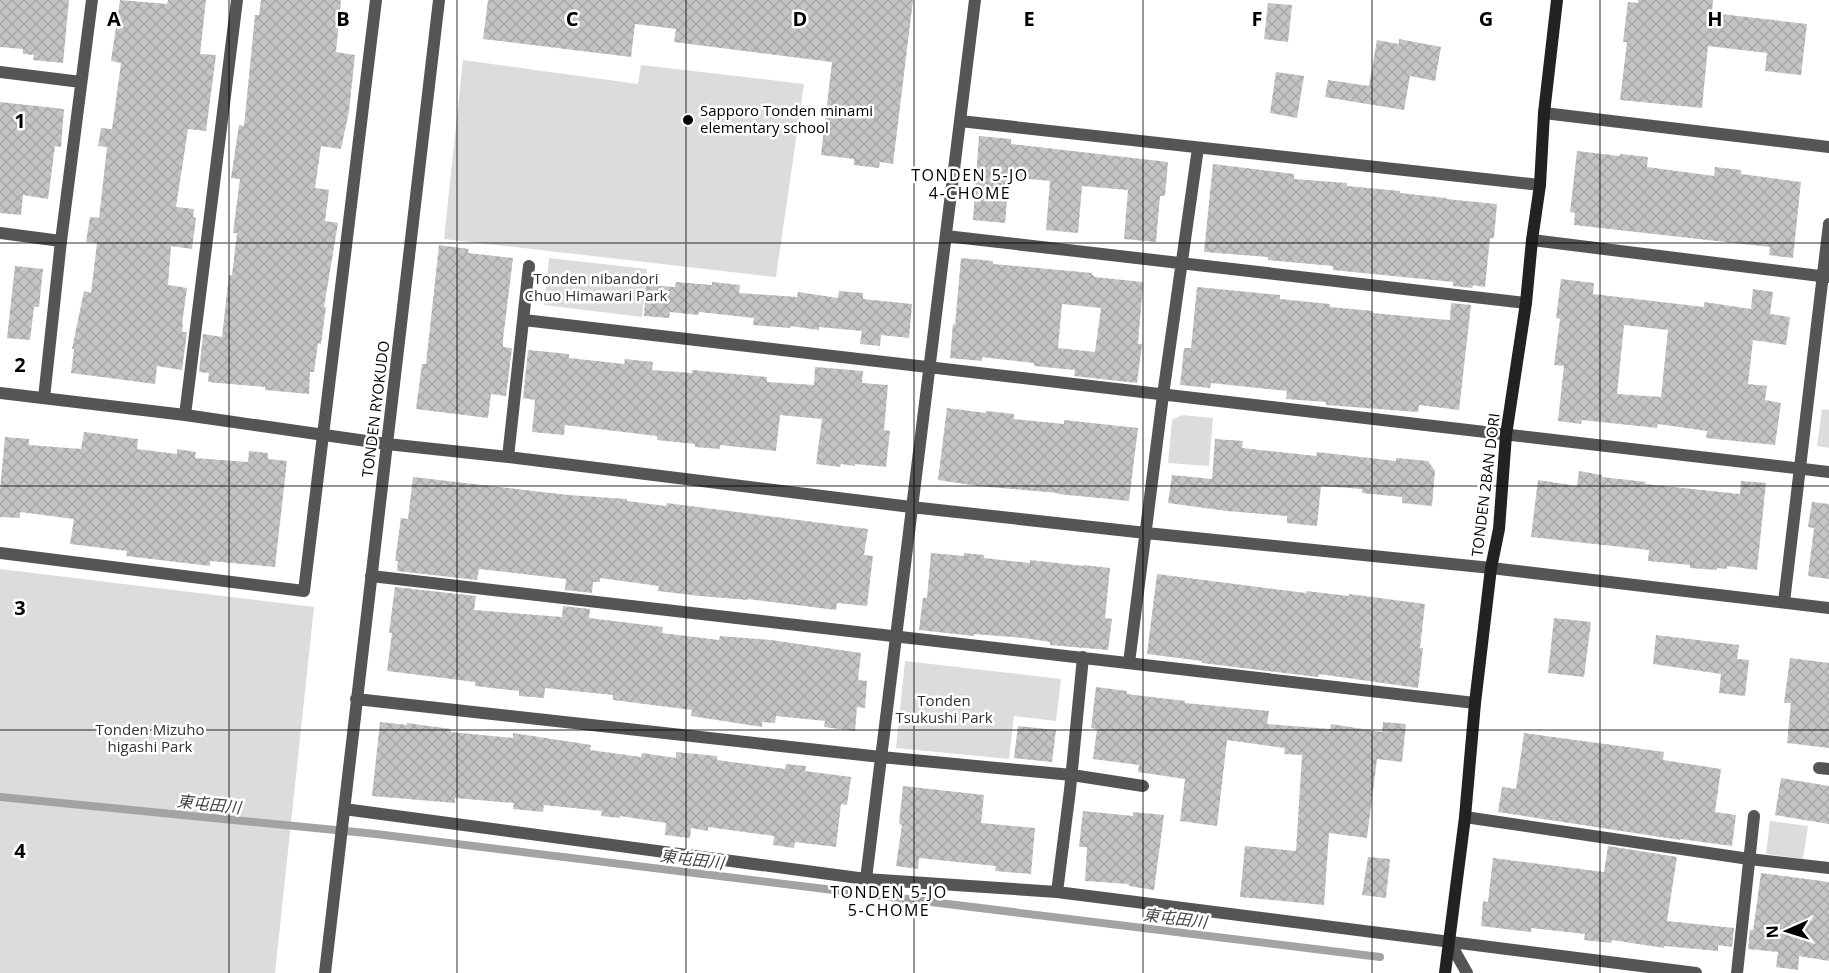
<svg xmlns="http://www.w3.org/2000/svg" width="1829" height="973" viewBox="0 0 1829 973" font-family="'Open Sans','Noto Sans JP',sans-serif">
<style>
.green{fill:#dcdcdc}
.lines{fill:none;stroke-linecap:round;stroke-linejoin:round}
.stream{stroke:#a3a3a3;stroke-width:8}
.building{fill:url(#building-cross-hatch);fill-rule:evenodd}
.street{stroke:#555;stroke-width:12}
.secondary{stroke:#222;stroke-width:12}
.grid{fill:none;stroke:#000;stroke-width:1.5;stroke-opacity:0.55}
.poi-dot{fill:#000;stroke:#fff;stroke-width:2}
.labels{text-anchor:middle;stroke-width:5;stroke-linejoin:round;paint-order:stroke}
.poi-label{font-size:15px;fill:#000;stroke:#fff;text-anchor:start}
.park-label{font-size:15px;fill:#333;stroke:#fff}
.street-label{font-size:15px;fill:#000;stroke:#fff}
.neighbourhood-label{font-size:16px;letter-spacing:1.5px;fill:#000;stroke:#fff}
.water-label{font-size:16px;font-style:italic;fill:#444;stroke:#fff}
.grid-label{font-size:20px;text-anchor:middle;font-weight:bold;fill:#000;stroke:#fff;stroke-width:5;stroke-linejoin:round;paint-order:stroke}
</style>
<defs>
<pattern id="building-cross-hatch" width="8" height="8" patternUnits="userSpaceOnUse" patternTransform="scale(1.5)"><rect width="8" height="8" fill="#c4c4c4"/><path d="M0 0l8 8M0 8l8-8" fill="none" stroke="#a7a7a7"/></pattern>
</defs>
<rect width="100%" height="100%" fill="#fff"/>
<!-- green -->
<path class="green" d="M 463,60 L 638,84 L 641,65 L 804,84 L 776,277 L 444,239 Z
M 549,258 L 647,269 L 642,317 L 544,305 Z
M 1822,409 L 1829,410 L 1829,448 L 1817,446 Z
M 1182,415 L 1213,418 L 1209,466 L 1168,463 L 1172,420 Z
M 0,569 L 314,607 L 275,973 L 0,973 Z
M 905,661 L 1061,679 L 1056,721 L 1014,716 L 1009,759 L 896,748 Z
M 1770,821 L 1808,826 L 1803,859 L 1766,854 Z"/>
<g class="lines">
<!-- stream -->
<path class="stream" d="M 0,797 L 376,834 L 1380,957"/>
</g>
<!-- building -->
<path class="building" d="M 0,0 L 69,0 L 63,63 L 33,60 L 34,55 L 23,54 L 23,49 L 0,47 Z
M 120,0 L 167,4 L 168,0 L 206,0 L 200,54 L 216,55 L 206,131 L 188,129 L 176,207 L 194,209 L 193,217 L 196,218 L 192,249 L 171,246 L 168,285 L 187,288 L 182,324 L 183,324 L 182,332 L 187,332 L 182,370 L 157,366 L 155,384 L 71,373 L 74,349 L 72,349 L 84,291 L 91,293 L 97,243 L 86,242 L 90,217 L 99,218 L 107,147 L 98,146 L 101,128 L 112,129 L 121,63 L 111,61 Z
M 261,0 L 341,0 L 336,52 L 355,55 L 349,111 L 341,149 L 321,146 L 315,188 L 329,190 L 325,221 L 338,223 L 324,307 L 326,307 L 321,344 L 318,343 L 314,372 L 310,372 L 309,394 L 265,390 L 265,387 L 208,382 L 209,373 L 199,372 L 203,334 L 222,337 L 229,275 L 232,275 L 237,233 L 233,233 L 240,179 L 231,178 L 239,125 L 244,126 L 255,15 L 259,15 Z
M 488,0 L 913,0 L 893,164 L 880,162 L 879,168 L 854,165 L 854,159 L 821,155 L 832,62 L 674,42 L 676,29 L 635,24 L 631,57 L 483,39 Z
M 1638,0 L 1713,0 L 1712,13 L 1807,24 L 1801,75 L 1765,71 L 1767,53 L 1708,46 L 1702,108 L 1620,100 L 1627,42 L 1623,42 L 1628,2 L 1638,3 Z
M 1268,3 L 1292,5 L 1288,42 L 1264,39 Z
M 1399,39 L 1441,47 L 1435,81 L 1410,76 L 1404,110 L 1325,97 L 1328,80 L 1369,86 L 1377,40 L 1399,44 Z
M 1276,72 L 1304,76 L 1297,118 L 1270,113 Z
M 0,102 L 64,109 L 61,147 L 55,146 L 48,199 L 23,195 L 21,215 L 0,213 Z
M 979,136 L 1011,139 L 1011,144 L 1168,162 L 1165,196 L 1160,196 L 1156,242 L 1124,239 L 1128,190 L 1082,186 L 1078,233 L 1046,230 L 1050,181 L 1009,177 L 1005,223 L 973,220 Z
M 1577,151 L 1620,156 L 1620,154 L 1648,157 L 1647,167 L 1714,176 L 1715,167 L 1741,170 L 1741,174 L 1801,182 L 1793,258 L 1769,255 L 1770,247 L 1574,225 L 1575,213 L 1570,212 Z
M 1213,164 L 1294,174 L 1294,179 L 1347,183 L 1347,186 L 1400,191 L 1400,193 L 1446,198 L 1446,199 L 1497,204 L 1494,238 L 1490,238 L 1485,287 L 1473,285 L 1472,288 L 1453,286 L 1453,282 L 1333,270 L 1333,266 L 1268,260 L 1268,257 L 1204,252 Z
M 439,245 L 469,249 L 468,253 L 513,258 L 503,339 L 503,347 L 512,348 L 506,396 L 491,394 L 488,418 L 416,409 L 422,364 L 426,364 Z
M 961,258 L 993,261 L 993,264 L 1092,273 L 1092,275 L 1095,276 L 1094,277 L 1143,282 L 1138,344 L 1142,344 L 1137,383 L 1074,376 L 1075,370 L 1034,366 L 1034,363 L 982,357 L 982,361 L 950,358 L 953,324 L 955,325 ZM 1062,304 L 1101,308 L 1095,352 L 1058,348 Z
M 15,266 L 43,269 L 39,307 L 34,307 L 30,340 L 7,338 Z
M 1561,279 L 1594,283 L 1593,294 L 1704,307 L 1704,302 L 1751,309 L 1753,289 L 1773,292 L 1770,314 L 1790,317 L 1786,345 L 1753,340 L 1748,384 L 1767,386 L 1765,400 L 1781,403 L 1775,445 L 1706,438 L 1707,431 L 1658,424 L 1657,428 L 1582,420 L 1581,424 L 1558,421 L 1564,366 L 1554,365 L 1560,319 L 1556,318 ZM 1624,325 L 1668,330 L 1661,397 L 1617,394 Z
M 676,282 L 712,285 L 712,282 L 740,285 L 739,293 L 797,297 L 798,292 L 838,298 L 839,291 L 863,293 L 863,299 L 912,304 L 909,338 L 881,335 L 880,346 L 860,344 L 862,331 L 819,327 L 819,330 L 791,326 L 790,328 L 753,325 L 754,318 L 699,312 L 698,315 L 670,312 L 669,318 L 644,316 L 646,285 L 675,287 Z
M 1197,287 L 1280,295 L 1280,299 L 1330,304 L 1330,307 L 1373,311 L 1373,313 L 1437,319 L 1450,320 L 1451,303 L 1471,305 L 1459,410 L 1419,405 L 1418,412 L 1326,405 L 1326,402 L 1286,399 L 1287,391 L 1211,383 L 1210,388 L 1180,385 L 1184,348 L 1191,348 Z
M 528,350 L 569,354 L 569,358 L 624,364 L 625,359 L 653,362 L 652,370 L 692,373 L 692,370 L 767,377 L 767,382 L 814,385 L 815,367 L 863,371 L 862,383 L 888,385 L 884,430 L 890,431 L 886,467 L 855,464 L 855,466 L 841,464 L 840,467 L 816,464 L 822,419 L 780,415 L 776,451 L 720,445 L 720,449 L 695,447 L 695,444 L 657,440 L 657,436 L 565,425 L 564,435 L 532,432 L 535,400 L 523,398 Z
M 947,408 L 986,413 L 986,411 L 1014,414 L 1014,419 L 1064,424 L 1064,420 L 1138,428 L 1129,501 L 1058,494 L 1058,493 L 978,486 L 938,480 Z
M 84,432 L 138,439 L 137,449 L 177,454 L 177,449 L 196,452 L 195,458 L 248,462 L 249,451 L 268,453 L 268,459 L 287,461 L 275,567 L 210,561 L 210,566 L 126,556 L 127,551 L 70,544 L 74,519 L 20,512 L 20,518 L 0,517 L 0,490 L 5,437 L 29,439 L 29,445 L 81,449 Z
M 1215,439 L 1243,441 L 1242,448 L 1316,456 L 1317,452 L 1396,461 L 1396,458 L 1428,461 L 1435,471 L 1432,506 L 1402,503 L 1402,497 L 1362,493 L 1362,489 L 1321,486 L 1317,526 L 1287,523 L 1287,516 L 1227,511 L 1168,503 L 1172,475 L 1212,479 Z
M 1579,471 L 1602,475 L 1602,477 L 1646,482 L 1645,484 L 1740,494 L 1741,481 L 1766,483 L 1757,570 L 1727,566 L 1727,569 L 1717,568 L 1717,570 L 1690,568 L 1690,565 L 1648,561 L 1649,550 L 1531,537 L 1538,480 L 1577,486 Z
M 413,477 L 568,495 L 627,499 L 627,501 L 666,506 L 667,503 L 868,529 L 864,555 L 873,556 L 867,606 L 837,603 L 836,610 L 748,599 L 748,600 L 700,596 L 658,591 L 659,586 L 600,578 L 600,582 L 593,582 L 592,593 L 565,590 L 566,579 L 479,569 L 477,580 L 397,571 L 398,561 L 395,561 L 401,518 L 408,519 Z
M 1812,502 L 1829,504 L 1829,579 L 1808,576 L 1814,528 L 1808,527 Z
M 931,553 L 964,556 L 964,553 L 984,555 L 984,558 L 1030,563 L 1030,560 L 1084,566 L 1084,565 L 1110,568 L 1105,618 L 1112,619 L 1108,650 L 1050,645 L 1050,642 L 1024,638 L 974,634 L 974,636 L 919,630 L 923,598 L 927,598 Z
M 1157,574 L 1306,593 L 1306,591 L 1349,596 L 1349,594 L 1425,604 L 1420,648 L 1423,648 L 1418,688 L 1319,674 L 1318,677 L 1202,663 L 1202,661 L 1147,654 Z
M 395,587 L 476,596 L 474,610 L 562,617 L 563,606 L 590,609 L 589,618 L 663,627 L 662,633 L 719,640 L 720,636 L 771,640 L 861,653 L 858,680 L 867,681 L 865,708 L 857,707 L 855,731 L 824,727 L 825,721 L 776,716 L 775,723 L 762,722 L 762,727 L 691,716 L 692,710 L 613,700 L 613,695 L 545,688 L 544,698 L 519,696 L 519,691 L 475,686 L 475,682 L 387,671 L 392,633 L 389,633 Z
M 1554,618 L 1591,622 L 1584,677 L 1548,673 Z
M 1656,635 L 1739,645 L 1737,659 L 1749,660 L 1745,696 L 1719,693 L 1721,674 L 1653,664 Z
M 1790,658 L 1829,663 L 1829,748 L 1787,743 L 1791,703 L 1784,703 Z
M 1096,687 L 1127,691 L 1127,694 L 1185,701 L 1185,703 L 1269,711 L 1267,724 L 1330,729 L 1331,724 L 1382,732 L 1383,722 L 1406,724 L 1402,762 L 1377,759 L 1367,838 L 1329,833 L 1324,905 L 1240,897 L 1245,846 L 1296,851 L 1302,755 L 1284,754 L 1285,748 L 1227,740 L 1217,826 L 1180,821 L 1185,779 L 1138,772 L 1139,765 L 1093,759 L 1097,729 L 1091,728 Z
M 380,722 L 407,725 L 407,723 L 451,729 L 451,732 L 513,738 L 513,733 L 591,745 L 590,750 L 641,757 L 642,753 L 676,758 L 676,752 L 717,756 L 717,760 L 785,769 L 786,764 L 806,766 L 805,771 L 851,777 L 847,805 L 841,804 L 836,847 L 795,842 L 794,848 L 773,845 L 774,836 L 708,827 L 708,831 L 691,828 L 690,838 L 665,835 L 666,823 L 620,816 L 620,818 L 601,816 L 602,811 L 544,805 L 543,812 L 513,809 L 514,803 L 455,798 L 455,803 L 372,796 Z
M 1018,726 L 1056,730 L 1052,762 L 1014,758 Z
M 1524,733 L 1664,752 L 1663,760 L 1721,769 L 1715,812 L 1736,815 L 1732,846 L 1680,839 L 1680,840 L 1498,812 L 1502,787 L 1516,789 Z
M 1781,778 L 1829,786 L 1829,824 L 1775,815 Z
M 903,786 L 984,795 L 981,823 L 1035,828 L 1031,874 L 995,871 L 996,866 L 919,858 L 918,869 L 896,866 L 902,825 L 899,824 Z
M 1083,811 L 1133,816 L 1133,812 L 1164,815 L 1154,890 L 1129,886 L 1129,884 L 1085,881 L 1087,847 L 1079,847 Z
M 1608,846 L 1677,857 L 1667,921 L 1734,928 L 1732,947 L 1718,945 L 1718,951 L 1664,946 L 1664,948 L 1612,940 L 1611,943 L 1584,940 L 1585,934 L 1531,928 L 1531,932 L 1481,926 L 1483,901 L 1488,902 L 1493,858 L 1604,872 Z
M 1368,857 L 1390,859 L 1386,898 L 1362,895 Z
M 1761,873 L 1829,882 L 1829,961 L 1799,956 L 1798,970 L 1776,967 L 1778,952 L 1748,949 L 1750,930 L 1753,930 L 1755,917 Z"/>
<g class="lines">
<!-- street -->
<path class="street" d="M 0,72 L 81,82
M 1544,113 L 1829,147
M 960,121 L 1540,185
M 0,233 L 61,241
M 946,236 L 1526,303
M 1532,240 L 1828,277
M 524,320 L 1829,472
M 0,393 L 185,415 L 387,444 L 508,457 L 911,507 L 1146,533 L 1491,568 L 1829,608
M 44,398 L 61,241 L 92,0
M 185,415 L 237,0
M 508,457 L 529,266
M 0,553 L 304,591 L 376,0
M 371,576 L 1475,703
M 1784,602 L 1829,224
M 1129,663 L 1163,395 L 1198,148
M 356,699 L 881,757 L 1072,775 L 1143,786
M 1819,768 L 1829,769
M 344,809 L 866,879 L 1057,892 L 1696,973
M 1465,817 L 1749,859 L 1829,868
M 866,879 L 975,0
M 1057,892 L 1070,790 L 1083,657
M 1449,941 L 1467,973
M 325,973 L 439,0
M 1737,973 L 1754,816"/>
<!-- secondary -->
<path class="secondary" d="M 1445,973 L 1465,817 L 1475,703 L 1491,568 L 1499,529 L 1506,435 L 1526,303 L 1532,240 L 1540,185 L 1544,113 L 1557,0"/>
</g>
<!-- grid -->
<path class="grid" d="M 229,0 L 229,973M 457,0 L 457,973M 686,0 L 686,973M 914,0 L 914,973M 1143,0 L 1143,973M 1372,0 L 1372,973M 1600,0 L 1600,973M 0,243 L 1829,243M 0,486 L 1829,486M 0,730 L 1829,730"/>
<!-- markers -->
<circle class="poi-dot" cx="688" cy="120" r="6"/>
<g class="labels">
<!-- poi labels -->
<g class="poi-label">
<text x="700" y="116">Sapporo Tonden minami<tspan x="700" dy="17">elementary school</tspan></text>
</g>
<!-- park labels -->
<g class="park-label">
<text x="596" y="284">Tonden nibandori<tspan x="596" dy="17">Chuo Himawari Park</tspan></text>
<text x="944" y="706">Tonden<tspan x="944" dy="17">Tsukushi Park</tspan></text>
<text x="150" y="735">Tonden Mizuho<tspan x="150" dy="17">higashi Park</tspan></text>
</g>
<!-- street labels -->
<g class="street-label">
<text transform="translate(376 409) rotate(-83)" y="5">TONDEN RYOKUDO</text>
<text transform="translate(1486 485) rotate(-83)" y="5">TONDEN 2BAN DORI</text>
</g>
<!-- neighbourhood labels -->
<g class="neighbourhood-label">
<text x="970" y="181">TONDEN 5-JO<tspan x="970" dy="18">4-CHOME</tspan></text>
<text x="889" y="898">TONDEN 5-JO<tspan x="889" dy="18">5-CHOME</tspan></text>
</g>
<!-- water labels -->
<g class="water-label">
<text transform="translate(209 804) rotate(6)" y="6">東屯田川</text>
<text transform="translate(692 859) rotate(7)" y="6">東屯田川</text>
<text transform="translate(1175 918) rotate(7)" y="6">東屯田川</text>
</g>
</g>
<g class="grid-label">
<text x="114" y="26">A</text>
<text x="343" y="26">B</text>
<text x="572" y="26">C</text>
<text x="800" y="26">D</text>
<text x="1029" y="26">E</text>
<text x="1257" y="26">F</text>
<text x="1486" y="26">G</text>
<text x="1715" y="26">H</text>
<text x="20" y="128">1</text>
<text x="20" y="372">2</text>
<text x="20" y="615">3</text>
<text x="20" y="858">4</text>
</g>
<!-- north arrow -->
<g transform="translate(1787 931) rotate(267)" stroke="#ffffff" stroke-width="4.5" paint-order="stroke">
<path d="M0-4.5L10 22L0 15L-10 22Z" fill="#000000"/>
<text y="-9" font-size="16" font-weight="bold" text-anchor="middle" fill="#000000">N</text>
</g>
</svg>
